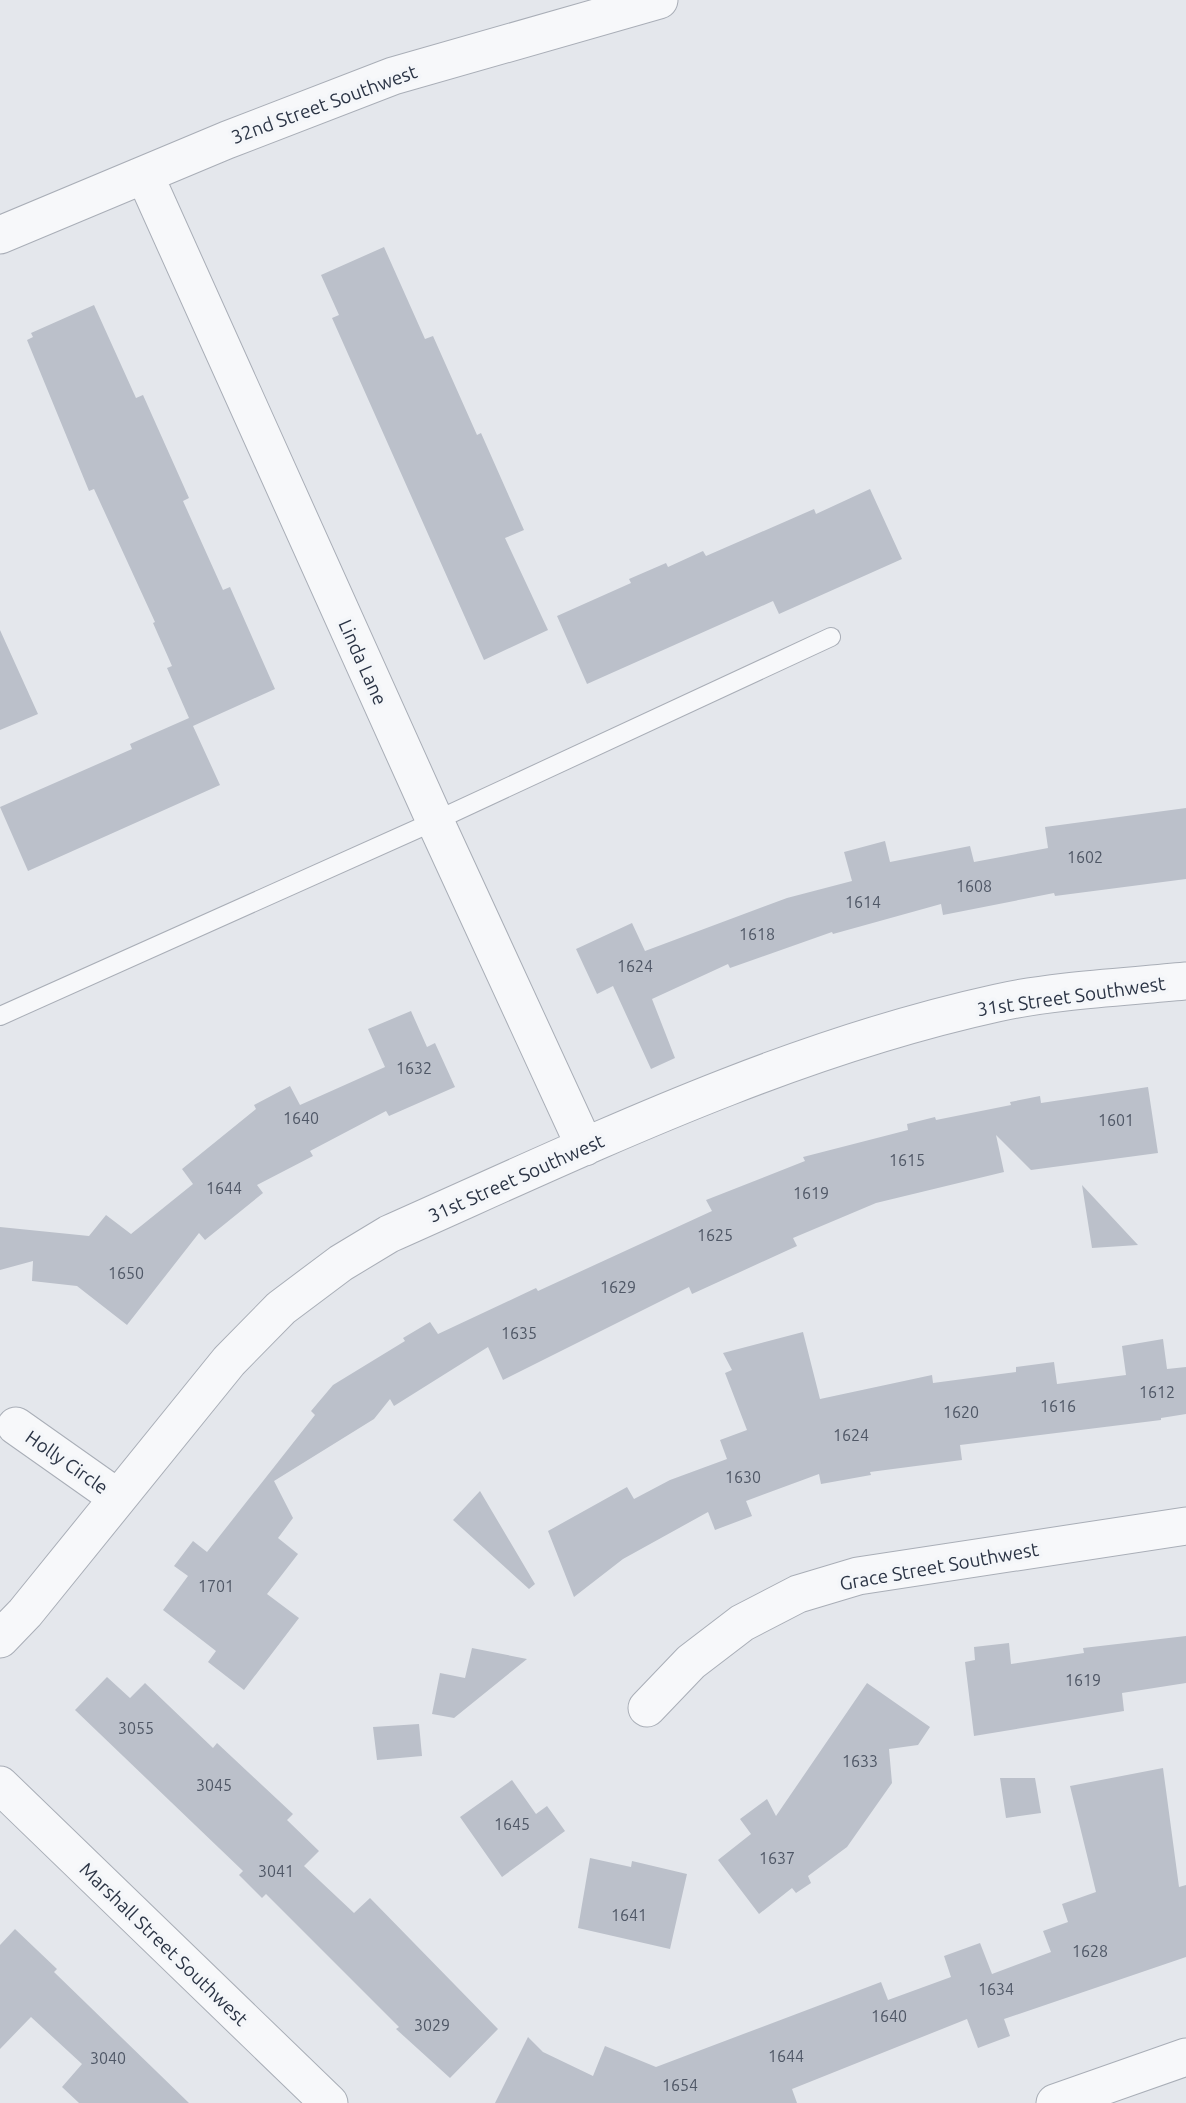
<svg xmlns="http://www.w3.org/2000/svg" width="1186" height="2103" viewBox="0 0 1186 2103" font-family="Ubuntu,sans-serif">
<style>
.building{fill:#bbc0ca}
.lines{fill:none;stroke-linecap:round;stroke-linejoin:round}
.service-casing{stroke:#a9aeb7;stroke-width:20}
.minor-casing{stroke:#a9aeb7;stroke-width:39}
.service{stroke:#f7f8fa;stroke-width:18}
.minor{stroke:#f7f8fa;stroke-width:37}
.labels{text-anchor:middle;stroke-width:7;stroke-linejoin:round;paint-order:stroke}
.number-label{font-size:16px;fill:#4f5766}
.street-label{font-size:19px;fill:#2b3445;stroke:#f4f6f9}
</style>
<rect width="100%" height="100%" fill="#e4e7ec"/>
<!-- building -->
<path class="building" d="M 384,247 L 425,339 L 433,336 L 477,435 L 481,433 L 524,530 L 505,538 L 548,630 L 484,660 L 332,318 L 339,315 L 321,275 Z
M 94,305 L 136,398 L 143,395 L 189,498 L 183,501 L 223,590 L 230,587 L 275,689 L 193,726 L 220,785 L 28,871 L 0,807 L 132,749 L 130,744 L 189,718 L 167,668 L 172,666 L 153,623 L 155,622 L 94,489 L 89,491 L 27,340 L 33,337 L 31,333 Z
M 870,489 L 902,559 L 779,614 L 773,601 L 587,684 L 557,616 L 631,583 L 629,579 L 666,563 L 668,567 L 703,551 L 706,556 L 814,509 L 816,514 Z
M 0,630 L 38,714 L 0,730 Z
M 1186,808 L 1186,879 L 1055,896 L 1054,893 L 943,915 L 941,904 L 833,934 L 832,932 L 730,968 L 728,964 L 652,999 L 675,1058 L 651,1069 L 613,986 L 597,994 L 576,949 L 632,923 L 645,951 L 787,898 L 852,881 L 844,852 L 885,841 L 890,862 L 970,846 L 974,862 L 1048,848 L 1045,827 Z
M 411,1011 L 427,1047 L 435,1043 L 455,1087 L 389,1116 L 386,1111 L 310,1151 L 313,1156 L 257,1185 L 263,1193 L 205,1240 L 199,1233 L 127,1325 L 77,1286 L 32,1281 L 33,1261 L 0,1270 L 0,1227 L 89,1236 L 106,1215 L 131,1234 L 193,1184 L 182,1169 L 256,1109 L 254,1105 L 290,1086 L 300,1105 L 385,1067 L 368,1029 Z
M 1148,1087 L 1158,1153 L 1031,1170 L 996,1135 L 1004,1172 L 876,1203 L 793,1238 L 797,1246 L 692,1294 L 689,1287 L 503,1380 L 488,1347 L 394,1406 L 390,1399 L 374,1419 L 274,1481 L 293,1518 L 278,1538 L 298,1554 L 267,1594 L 299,1618 L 244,1690 L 208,1662 L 216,1651 L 163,1610 L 188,1576 L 174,1566 L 193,1541 L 207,1552 L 315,1415 L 311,1411 L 333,1385 L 405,1341 L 403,1338 L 430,1322 L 438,1334 L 536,1288 L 538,1291 L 712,1211 L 706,1200 L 805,1161 L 803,1157 L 908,1130 L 907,1124 L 935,1117 L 936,1120 L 1011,1105 L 1010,1102 L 1040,1096 L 1041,1103 Z
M 1082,1185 L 1138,1245 L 1092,1248 Z
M 803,1332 L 820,1399 L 932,1375 L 933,1383 L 1016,1372 L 1016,1367 L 1054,1362 L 1057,1384 L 1126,1375 L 1122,1346 L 1163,1339 L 1167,1369 L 1186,1367 L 1186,1414 L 1161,1418 L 1161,1420 L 960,1445 L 962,1460 L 870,1472 L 871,1475 L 821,1484 L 819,1474 L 746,1501 L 752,1516 L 715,1530 L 708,1512 L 623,1559 L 574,1597 L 548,1531 L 627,1487 L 634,1499 L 670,1480 L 727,1459 L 720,1440 L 747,1430 L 725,1373 L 732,1370 L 723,1353 Z
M 480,1491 L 535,1584 L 529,1589 L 453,1520 Z
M 1186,1636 L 1186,1683 L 1122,1693 L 1124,1711 L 974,1736 L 965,1662 L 975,1660 L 974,1647 L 1009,1643 L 1011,1664 L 1084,1653 L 1083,1648 Z
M 472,1648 L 527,1659 L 454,1718 L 432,1714 L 440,1673 L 465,1678 Z
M 107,1677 L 130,1698 L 145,1683 L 213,1748 L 217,1743 L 293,1814 L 287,1820 L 319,1851 L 304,1866 L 354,1913 L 370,1898 L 498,2029 L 450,2078 L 396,2029 L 399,2027 L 266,1894 L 262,1898 L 239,1875 L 243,1871 L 75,1710 Z
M 867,1683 L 930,1727 L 918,1745 L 889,1749 L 892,1783 L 847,1847 L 808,1876 L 811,1883 L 796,1893 L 792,1888 L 759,1914 L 718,1860 L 751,1834 L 740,1819 L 767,1799 L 776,1816 Z
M 419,1724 L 422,1756 L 377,1760 L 373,1727 Z
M 1163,1768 L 1179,1887 L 1186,1885 L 1186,1957 L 1004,2019 L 1010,2036 L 978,2048 L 967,2019 L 792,2089 L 797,2103 L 495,2103 L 528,2037 L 543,2052 L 593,2076 L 605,2046 L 656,2067 L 881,1982 L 888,2000 L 951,1977 L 944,1956 L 980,1943 L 992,1974 L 1051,1952 L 1043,1931 L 1068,1922 L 1062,1904 L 1096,1892 L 1070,1786 Z
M 1000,1778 L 1035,1778 L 1041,1813 L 1006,1818 Z
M 512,1780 L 536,1814 L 547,1806 L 565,1831 L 502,1877 L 460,1817 Z
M 590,1858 L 631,1867 L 632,1861 L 687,1874 L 670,1949 L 578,1928 Z
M 15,1929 L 57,1969 L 54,1972 L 189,2103 L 79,2103 L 62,2087 L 82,2064 L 31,2017 L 0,2049 L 0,1945 Z"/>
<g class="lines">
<!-- service casing -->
<g class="service-casing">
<path id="service" d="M 0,1016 L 435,821 L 831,637"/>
</g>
<!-- minor casing -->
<g class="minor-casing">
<path id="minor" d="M 145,176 L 435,821 L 585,1147
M 0,235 L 227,140 L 393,76 L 659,0
M 16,1426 L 118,1498
M 0,1639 L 25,1613 L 229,1361 L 281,1308 L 341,1263 L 389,1234 C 587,1146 783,1050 997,1003 C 1054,990 1126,987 1186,981
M 647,1708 L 691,1662 L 742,1623 L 798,1594 L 858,1576 L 1186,1526
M 0,1785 L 329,2103
M 1055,2103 L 1186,2057"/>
</g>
<!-- service -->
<use href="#service" class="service"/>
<!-- minor -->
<use href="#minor" class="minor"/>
</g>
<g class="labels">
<!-- number labels -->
<g class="number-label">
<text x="1085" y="863">1602</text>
<text x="974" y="892">1608</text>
<text x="863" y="908">1614</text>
<text x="757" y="940">1618</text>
<text x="635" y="972">1624</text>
<text x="414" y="1074">1632</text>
<text x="301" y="1124">1640</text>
<text x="1116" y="1126">1601</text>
<text x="907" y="1166">1615</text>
<text x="224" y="1194">1644</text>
<text x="811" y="1199">1619</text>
<text x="715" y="1241">1625</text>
<text x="126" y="1279">1650</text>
<text x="618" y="1293">1629</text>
<text x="519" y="1339">1635</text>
<text x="1157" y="1398">1612</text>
<text x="1058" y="1412">1616</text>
<text x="961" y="1418">1620</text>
<text x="851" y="1441">1624</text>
<text x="743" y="1483">1630</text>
<text x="216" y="1592">1701</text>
<text x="1083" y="1686">1619</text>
<text x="136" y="1734">3055</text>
<text x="860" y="1767">1633</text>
<text x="214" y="1791">3045</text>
<text x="512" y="1830">1645</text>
<text x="777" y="1864">1637</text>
<text x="276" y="1877">3041</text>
<text x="629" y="1921">1641</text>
<text x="1090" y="1957">1628</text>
<text x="996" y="1995">1634</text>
<text x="889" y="2022">1640</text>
<text x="432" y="2031">3029</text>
<text x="786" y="2062">1644</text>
<text x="108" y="2064">3040</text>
<text x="680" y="2091">1654</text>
</g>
<!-- street labels -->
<g class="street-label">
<text transform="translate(324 104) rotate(-20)" y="7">32nd Street Southwest</text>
<text transform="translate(363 662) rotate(66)" y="7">Linda Lane</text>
<text transform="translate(1071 996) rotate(-8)" y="7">31st Street Southwest</text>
<text transform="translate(516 1178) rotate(-24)" y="7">31st Street Southwest</text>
<text transform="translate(67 1462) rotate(35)" y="7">Holly Circle</text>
<text transform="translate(939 1566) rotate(-10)" y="7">Grace Street Southwest</text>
<text transform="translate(164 1944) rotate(44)" y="7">Marshall Street Southwest</text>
</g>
</g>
</svg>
